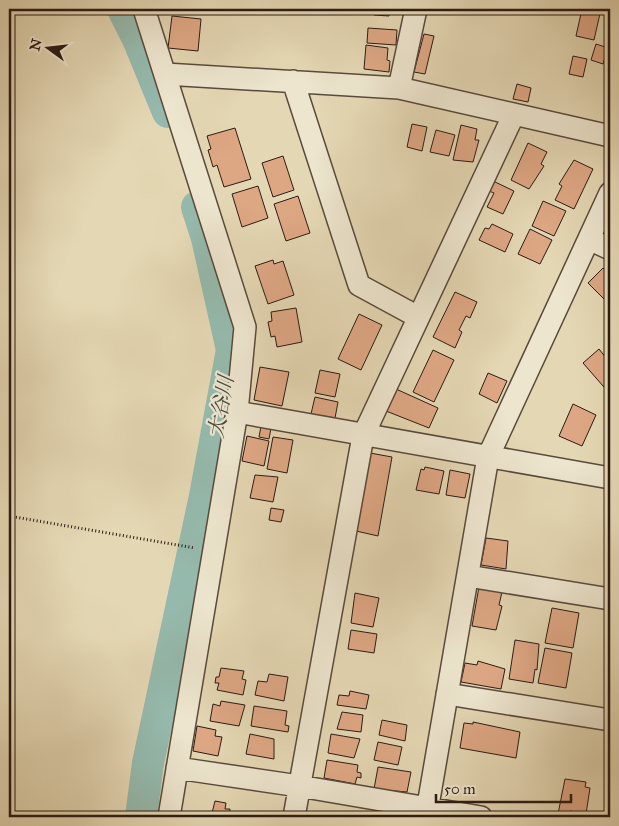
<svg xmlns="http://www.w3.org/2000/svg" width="619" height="826" viewBox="0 0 619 826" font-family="'IM FELL Great Primer','Noto Serif JP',serif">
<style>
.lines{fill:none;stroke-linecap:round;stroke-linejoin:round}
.river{stroke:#95baad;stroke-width:32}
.building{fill:#dea784;stroke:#2b1b14}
.minor-casing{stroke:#594a3c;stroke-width:24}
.path{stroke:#2b1b14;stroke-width:3;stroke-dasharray:1 2.5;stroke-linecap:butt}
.minor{stroke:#ede5ce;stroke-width:21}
.labels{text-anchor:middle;stroke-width:4.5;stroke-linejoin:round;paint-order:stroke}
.water-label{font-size:21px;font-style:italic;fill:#4b4b42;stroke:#ede5ce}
</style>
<rect width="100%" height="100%" fill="#e4d7b3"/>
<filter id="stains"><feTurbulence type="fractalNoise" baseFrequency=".004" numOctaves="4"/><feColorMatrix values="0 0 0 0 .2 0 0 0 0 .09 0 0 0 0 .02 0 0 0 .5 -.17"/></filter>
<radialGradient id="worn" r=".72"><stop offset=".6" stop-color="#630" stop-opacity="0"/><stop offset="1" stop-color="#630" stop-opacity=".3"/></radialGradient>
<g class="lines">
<!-- river -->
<path class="river" d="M 123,9 L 138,39 L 168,112
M 141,817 L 148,763 L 205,496 L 232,350 L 207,238 L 197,207"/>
</g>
<!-- building -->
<path class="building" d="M 375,9 L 390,9 L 389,16 L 374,15 Z
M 582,9 L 601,9 L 594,40 L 576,36 Z
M 608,10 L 610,11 L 610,25 L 605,24 Z
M 172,16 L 201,19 L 198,51 L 168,48 Z
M 368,28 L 397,30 L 396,45 L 367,43 Z
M 424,34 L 434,36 L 425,74 L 414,72 Z
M 596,44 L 608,48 L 603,64 L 591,60 Z
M 366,45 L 388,48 L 387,60 L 390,61 L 389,72 L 364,69 Z
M 573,56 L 587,59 L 583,77 L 569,74 Z
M 610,59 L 610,77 L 606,76 Z
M 517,84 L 531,88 L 528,102 L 513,99 Z
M 412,124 L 427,127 L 422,151 L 407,147 Z
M 461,125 L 477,129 L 475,140 L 479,140 L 473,162 L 453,160 Z
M 235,128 L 251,179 L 224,187 L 217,165 L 213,167 L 208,150 L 211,149 L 207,136 Z
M 436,130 L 455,135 L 449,156 L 430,152 Z
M 528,143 L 547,152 L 541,164 L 544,166 L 529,189 L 511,180 Z
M 283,156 L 294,190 L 273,197 L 262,163 Z
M 574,160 L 593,169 L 574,209 L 555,200 L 562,186 L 559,184 Z
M 493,181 L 514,191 L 503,214 L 487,207 L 494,193 L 489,191 Z
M 258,186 L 268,218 L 242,227 L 232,194 Z
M 298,196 L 310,233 L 286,241 L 274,204 Z
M 543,201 L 566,211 L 554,236 L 532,226 Z
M 492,224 L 513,234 L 505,252 L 479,240 L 485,228 L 489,229 Z
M 530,229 L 552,240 L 540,264 L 518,254 Z
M 273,260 L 274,264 L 283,261 L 294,295 L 268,304 L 255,266 Z
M 603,268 L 610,275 L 610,305 L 588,283 Z
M 455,292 L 477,302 L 470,318 L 466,316 L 459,330 L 462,332 L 455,348 L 433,337 Z
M 296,308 L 302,342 L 277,347 L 275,336 L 271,337 L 268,322 L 272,321 L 271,312 Z
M 359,314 L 382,325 L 361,370 L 338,359 Z
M 599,349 L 610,363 L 610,394 L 583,363 Z
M 433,350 L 454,360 L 434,402 L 413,392 Z
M 260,367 L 289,372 L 282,406 L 254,400 Z
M 320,370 L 340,374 L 335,397 L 315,393 Z
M 488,373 L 507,381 L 497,403 L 479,394 Z
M 396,389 L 438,408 L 429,428 L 386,411 Z
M 315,397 L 338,402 L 335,418 L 311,414 Z
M 573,404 L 596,415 L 582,446 L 559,436 Z
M 261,426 L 271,428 L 269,439 L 259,437 Z
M 247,436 L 269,441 L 264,466 L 242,461 Z
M 273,437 L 293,440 L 287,473 L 267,469 Z
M 370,453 L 392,457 L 378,536 L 356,531 Z
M 425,467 L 444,471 L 439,494 L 416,490 L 421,469 L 424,470 Z
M 450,470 L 470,474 L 465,498 L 446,495 Z
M 255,475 L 278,477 L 273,502 L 250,498 Z
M 271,508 L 284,510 L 281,522 L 269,520 Z
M 486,538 L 508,541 L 506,569 L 481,565 Z
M 479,587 L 502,592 L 499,605 L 502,606 L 496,630 L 472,626 Z
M 355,593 L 379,598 L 373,627 L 351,623 Z
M 552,608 L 579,613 L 573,648 L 545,643 Z
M 351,630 L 377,634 L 374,653 L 348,649 Z
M 515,640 L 539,644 L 537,670 L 535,669 L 533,683 L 509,679 Z
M 545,648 L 572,653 L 566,688 L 538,683 Z
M 478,661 L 505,669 L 501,689 L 461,682 L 465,663 L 477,665 Z
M 221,668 L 244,671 L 242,679 L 246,680 L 243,695 L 217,690 L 219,683 L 215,683 L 216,677 L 219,677 Z
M 269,674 L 288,677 L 284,701 L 255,695 L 258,681 L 267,682 Z
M 350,691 L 369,695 L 366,709 L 337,705 L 339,695 L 349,696 Z
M 221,701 L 245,705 L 239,726 L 210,721 L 213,704 L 220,706 Z
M 254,706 L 287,711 L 285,725 L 289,726 L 288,732 L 251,726 Z
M 342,712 L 363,715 L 361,732 L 337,729 Z
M 382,720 L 407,725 L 405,741 L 379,735 Z
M 473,722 L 520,732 L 516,758 L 460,748 L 464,723 L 473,724 Z
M 197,726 L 216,730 L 215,736 L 222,737 L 218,756 L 193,751 Z
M 250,734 L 274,739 L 274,759 L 246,754 Z
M 331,734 L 360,739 L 354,758 L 328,753 Z
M 378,742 L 402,747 L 398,765 L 374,760 Z
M 327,760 L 358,765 L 357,772 L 361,773 L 361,778 L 357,777 L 355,784 L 324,778 Z
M 378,767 L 411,772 L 407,792 L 374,789 Z
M 565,779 L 586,782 L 585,787 L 590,788 L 586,814 L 570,811 L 569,816 L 558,814 Z
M 215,801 L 226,803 L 225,809 L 230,809 L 229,817 L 211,817 Z"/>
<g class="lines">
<!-- minor casing -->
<g class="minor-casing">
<path id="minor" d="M 144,9 L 245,327 L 237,412 L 169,817
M 165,74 L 399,88 L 610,136
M 293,81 L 359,285 L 418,317
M 399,88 L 416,9
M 589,239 L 610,249
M 237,412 L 610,478
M 468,576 L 610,599
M 447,694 L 610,720
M 177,768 L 299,786 L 481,817
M 294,817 L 363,436 L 514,114
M 426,817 L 488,457 L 610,193"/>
</g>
<!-- path -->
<path class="path" d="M 9,516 L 195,548"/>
<!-- minor -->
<use href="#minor" class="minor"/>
</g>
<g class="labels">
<!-- water labels -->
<g class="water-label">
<text transform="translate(221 407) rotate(-80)" y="7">大谷川</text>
</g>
</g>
<!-- margin -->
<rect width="619" height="826" fill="none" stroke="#e4d7b3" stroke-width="30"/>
<rect x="10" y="10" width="599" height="806" fill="none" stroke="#2b1b14" stroke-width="2.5"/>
<rect x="15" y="15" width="589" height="796" fill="none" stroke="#2b1b14"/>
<!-- north arrow -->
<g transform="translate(48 48) rotate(285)" stroke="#ede5ce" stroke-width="4" paint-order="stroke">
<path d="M0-4L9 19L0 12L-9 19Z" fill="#2b1b14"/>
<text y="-8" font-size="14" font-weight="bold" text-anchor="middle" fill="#2b1b14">N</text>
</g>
<!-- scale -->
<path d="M436 794v8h135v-8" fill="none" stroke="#2b1b14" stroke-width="2.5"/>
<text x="444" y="794" font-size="15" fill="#2b1b14" stroke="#ede5ce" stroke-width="4" paint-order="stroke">50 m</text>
<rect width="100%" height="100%" filter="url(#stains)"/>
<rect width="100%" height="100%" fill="url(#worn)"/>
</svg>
